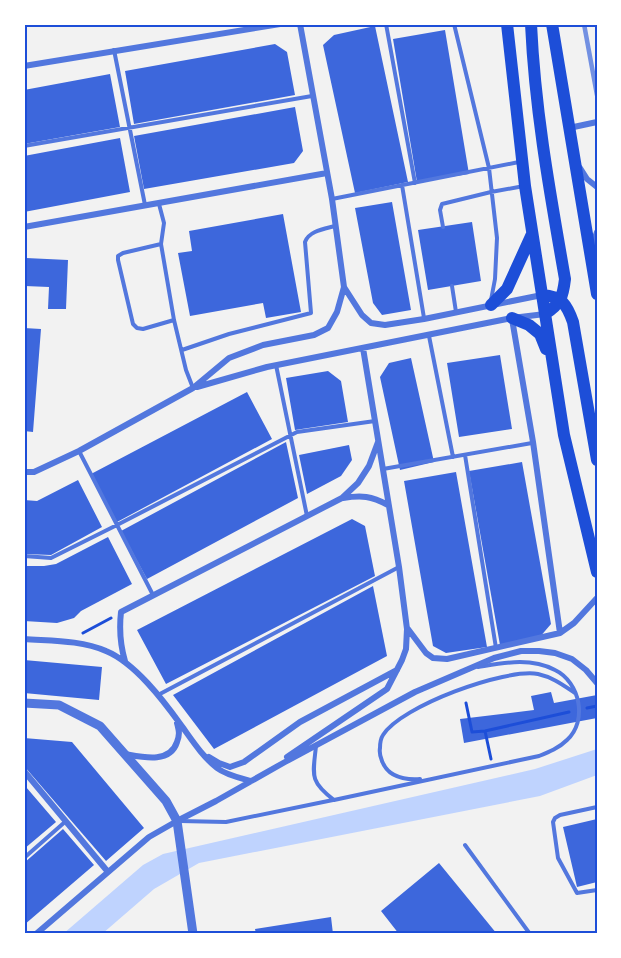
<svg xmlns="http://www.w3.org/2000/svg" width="621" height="958" viewBox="0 0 621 958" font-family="Rubik,sans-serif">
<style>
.water{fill:#bfd3fe}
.building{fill:#3d67dc}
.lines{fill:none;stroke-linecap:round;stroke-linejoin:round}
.path{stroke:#1d4ed8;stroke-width:3}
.service{stroke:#5277de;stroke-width:4}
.minor{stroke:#5277de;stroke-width:6}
.tertiary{stroke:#5277de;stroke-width:9}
.primary{stroke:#1d4ed8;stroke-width:12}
.rail{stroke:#7290e2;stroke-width:4.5}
.neatline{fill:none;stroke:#1d4ed8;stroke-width:2}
</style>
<rect width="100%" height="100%" fill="#f2f2f2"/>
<!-- water -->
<path class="water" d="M 597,749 L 597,775 L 540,796 L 199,863 L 154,889 L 102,934 L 63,934 L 143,865 L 163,854 L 535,769 Z"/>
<!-- building -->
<path class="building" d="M 375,26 L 408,182 L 355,193 L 323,45 L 334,35 Z
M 445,30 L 469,174 L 417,182 L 393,39 Z
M 275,44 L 287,52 L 295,95 L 134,124 L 125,71 Z
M 110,74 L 120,127 L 24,144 L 24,90 Z
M 295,107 L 303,151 L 294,163 L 144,189 L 134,136 Z
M 120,138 L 130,192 L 24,212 L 24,156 Z
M 392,202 L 411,310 L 382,315 L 373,303 L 355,208 Z
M 283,214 L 301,312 L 266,318 L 263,303 L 190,316 L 178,253 L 192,251 L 189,231 Z
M 472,222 L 481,281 L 428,290 L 418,230 Z
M 26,258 L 68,260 L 66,309 L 48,309 L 49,287 L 25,286 Z
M 24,328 L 41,329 L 33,432 L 24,431 Z
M 500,355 L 512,429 L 459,437 L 447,363 Z
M 411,358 L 434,462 L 400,470 L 380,377 L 389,363 Z
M 328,371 L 341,381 L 348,422 L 295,430 L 286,378 Z
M 247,392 L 272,439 L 117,522 L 91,474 Z
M 286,442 L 298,498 L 147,579 L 121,531 Z
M 349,445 L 352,460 L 341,476 L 307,494 L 299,455 Z
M 522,462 L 551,624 L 539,638 L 500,645 L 469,471 Z
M 456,472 L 487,647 L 446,653 L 433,646 L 404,481 Z
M 78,480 L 102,527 L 51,555 L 24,554 L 24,500 L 37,501 Z
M 352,519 L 365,526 L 375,576 L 166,684 L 137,630 Z
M 108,537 L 132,584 L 81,611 L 74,618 L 57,623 L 24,621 L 24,566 L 44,566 L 56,564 Z
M 373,586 L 387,656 L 214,749 L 173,695 Z
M 24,660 L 102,667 L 99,700 L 24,693 Z
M 551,692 L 554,703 L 597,695 L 597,718 L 464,743 L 460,719 L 534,710 L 531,696 Z
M 24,738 L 72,742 L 144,828 L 106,861 L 24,766 Z
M 26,787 L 56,822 L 24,849 L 24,788 Z
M 597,819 L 597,882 L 577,887 L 563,827 Z
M 63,829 L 94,865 L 24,925 L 24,863 Z
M 439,863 L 497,934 L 399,934 L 381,911 Z
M 331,917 L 333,934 L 256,934 L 255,929 Z"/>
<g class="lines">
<!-- path -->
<path class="path" d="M 83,633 L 111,618
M 466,703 L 472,732 L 485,731 L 569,712
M 587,708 L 597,706
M 485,731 L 491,759"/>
<!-- service -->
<path class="service" d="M 386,24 L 415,183
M 454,24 L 489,168 L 497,238 L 495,279 L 491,300
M 114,50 L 145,205
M 24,146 L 312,96
M 402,185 L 424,318
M 332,199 L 519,162
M 159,204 L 164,223 L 161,244 L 174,320 L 186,370 L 193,388
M 443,227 L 440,210 L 442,204 L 491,192 L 524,186
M 161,244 L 123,253 L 118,256 L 118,260 L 133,324 L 137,328 L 143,329 L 174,320
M 452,286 L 456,312
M 429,336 L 453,457
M 182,350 L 229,334 L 311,313 L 305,242 C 309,231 324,229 335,226
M 276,365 L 307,516
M 79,451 L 153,595
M 465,455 L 496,648
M 383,469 L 532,443
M 24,556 L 51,558 L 117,525 L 297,432 L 375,421
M 158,695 L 399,567
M 316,746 C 313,775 309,781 334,800 L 539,756 C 549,752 559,748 567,740 C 588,721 580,682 555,670 C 530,657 503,663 478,667
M 420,779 C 405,780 388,777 382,761 C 380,756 379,753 380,748 C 380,744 381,738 383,735 C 401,706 505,668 538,674 C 552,677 563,685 575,693
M 597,807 L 560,815 L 555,818 L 553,822 L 558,858 L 577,893 L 597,890
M 180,821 L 226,822 L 333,800
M 465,845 L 530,934
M 24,858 L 66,821"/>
<!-- minor -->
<path class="minor" d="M 24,66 L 280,24
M 569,128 L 597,122
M 580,168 L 587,179 L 597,187
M 24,227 L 327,173
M 592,246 L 597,232
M 344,287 L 362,315 L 371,323 L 385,325 L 424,319 L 542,295
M 512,319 L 533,442 L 560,633
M 197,387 L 267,367 L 512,318 L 545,314
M 24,472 L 34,472 L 79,451 L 193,388 L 229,358 L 263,345 L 314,335 L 328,328 L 337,312 L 344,287 L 332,199 L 300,24
M 343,498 C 362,495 371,496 388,505
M 408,629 L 426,653 L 433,658 L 447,659 L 560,633 L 574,623 L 597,598
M 24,639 C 51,641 81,640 106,651 C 135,663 163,700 181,725 C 192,740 202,756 217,768 C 226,775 240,778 251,781
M 125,661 C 120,644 119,630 121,612 L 342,498 L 358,483 L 369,466 L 378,442
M 125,754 C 142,757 170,764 177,742 C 180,734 179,731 177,723
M 209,757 L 219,763 L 230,767 L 244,762 L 300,722 L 397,670
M 287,757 L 387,689 L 402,660 L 406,649 L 407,629 L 399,567 L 363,348
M 24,771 L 108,872
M 36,934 L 149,837 L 177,821 L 216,801 L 285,762 L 415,692 L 494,658 L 521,651 L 539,651 L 555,653 L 572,659 L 586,670 L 597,683"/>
<!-- tertiary -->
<path class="tertiary" d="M 24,703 L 59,705 L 100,726 L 166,801 L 177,821 L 193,934"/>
<!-- primary -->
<path class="primary" d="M 507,24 L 525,186 L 564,435 L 597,572
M 531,24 C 535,111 550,193 565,279 C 563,296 561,304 545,314
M 552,24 L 597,294
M 542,295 C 562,296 567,305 573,322 L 597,460
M 491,305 L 507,289 L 532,234
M 512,318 L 529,325 L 540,334 L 546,349"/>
<!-- rail -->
<path class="rail" d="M 584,24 L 597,95"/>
</g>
<!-- border -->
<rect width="621" height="958" fill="none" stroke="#ffffff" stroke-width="51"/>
<rect x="26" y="26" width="570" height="906" class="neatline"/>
</svg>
